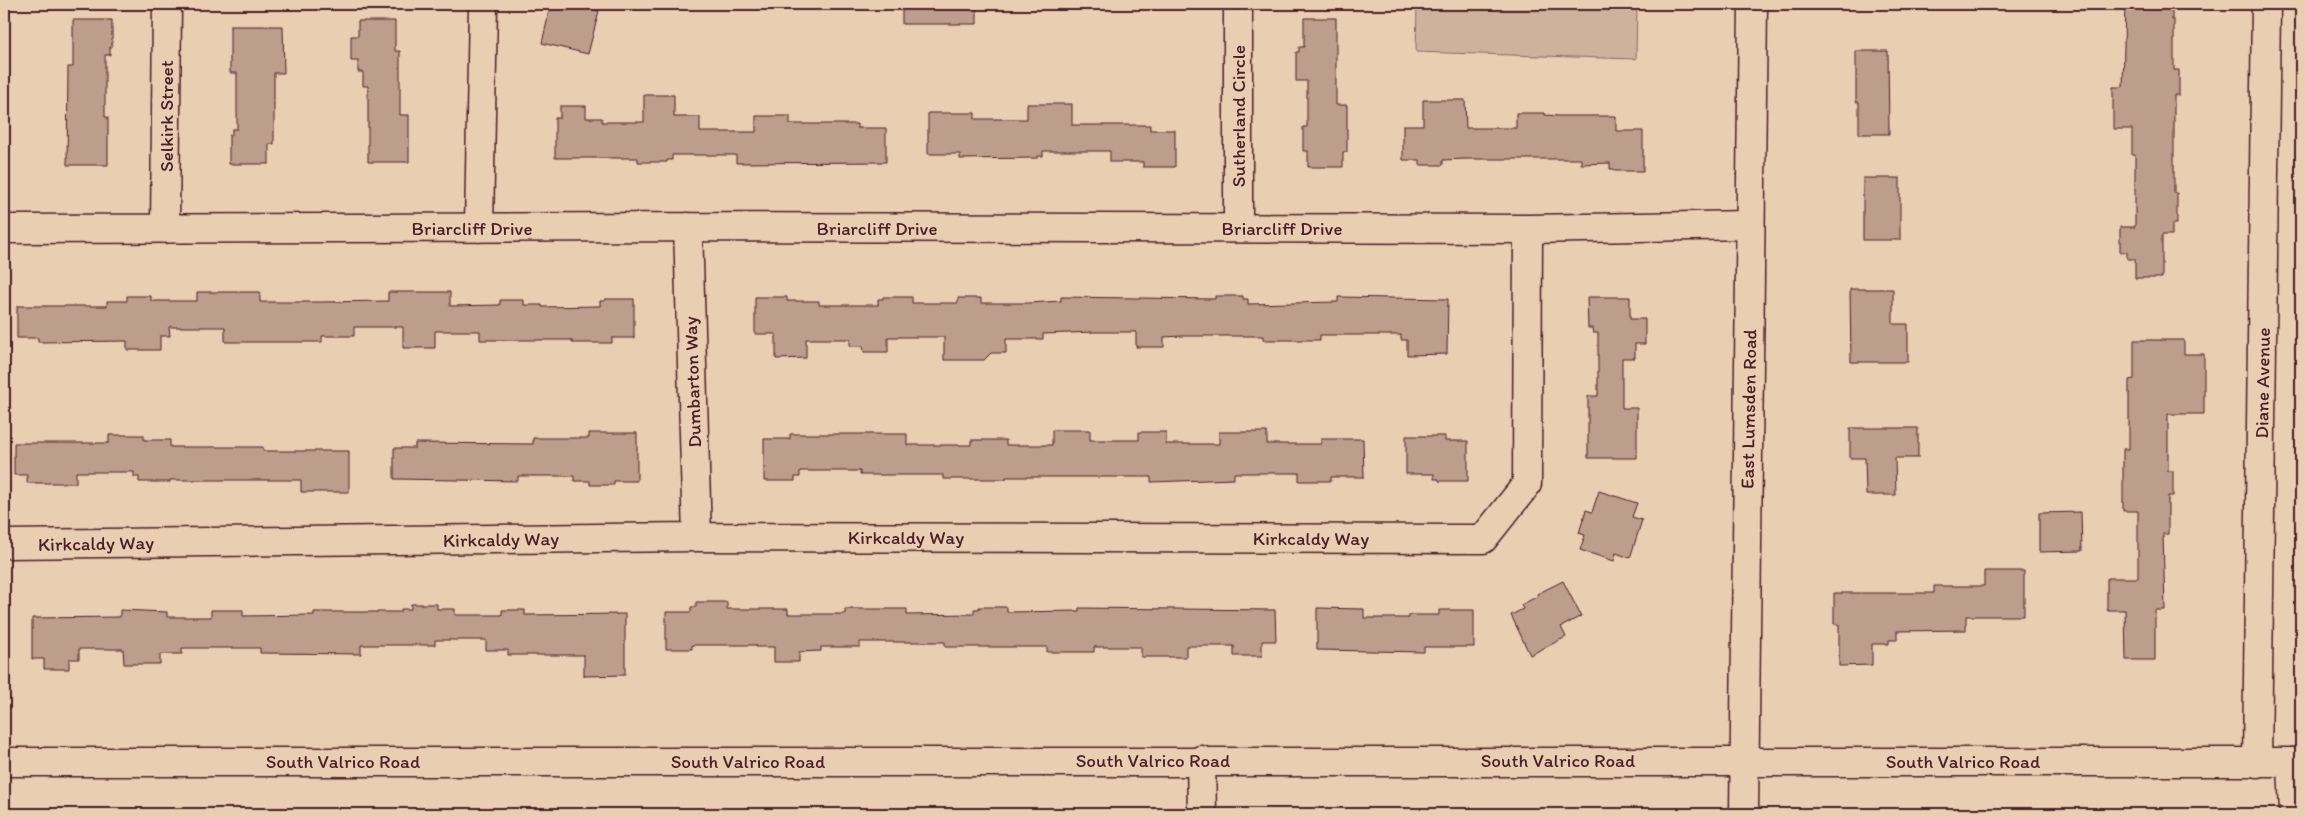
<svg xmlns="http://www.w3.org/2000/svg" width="2305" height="818" viewBox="0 0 2305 818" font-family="Itim,sans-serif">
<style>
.green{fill:#cfb29b;stroke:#8c6863}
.building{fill:#bd9d8c;stroke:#4a1f2b}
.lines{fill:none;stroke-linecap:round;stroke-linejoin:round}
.street-casing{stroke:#4a1f2b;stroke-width:31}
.secondary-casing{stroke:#4a1f2b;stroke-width:31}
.street{stroke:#eaceb1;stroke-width:28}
.secondary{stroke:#eaceb1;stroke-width:28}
.labels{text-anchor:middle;stroke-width:4;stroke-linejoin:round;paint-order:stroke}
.street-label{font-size:19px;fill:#4a1f2b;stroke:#eaceb1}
</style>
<rect width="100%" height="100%" fill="#eaceb1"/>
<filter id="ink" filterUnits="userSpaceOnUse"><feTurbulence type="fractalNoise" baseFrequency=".02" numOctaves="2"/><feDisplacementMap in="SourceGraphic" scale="10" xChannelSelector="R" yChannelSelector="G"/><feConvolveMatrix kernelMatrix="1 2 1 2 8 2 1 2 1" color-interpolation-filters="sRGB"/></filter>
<g filter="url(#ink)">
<!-- green -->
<path class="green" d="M 1417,4 L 1637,4 L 1636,59 L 1416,52 Z"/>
<!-- building -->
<path class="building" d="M 551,4 L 585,4 L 584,7 L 599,11 L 588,54 L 542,43 Z
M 902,4 L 977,4 L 977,24 L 902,24 Z
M 2125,4 L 2172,4 L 2172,20 L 2174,20 L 2174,70 L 2179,70 L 2179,95 L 2174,95 L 2174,193 L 2177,193 L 2177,224 L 2172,224 L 2172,235 L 2162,235 L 2162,278 L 2135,278 L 2135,259 L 2127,259 L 2127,252 L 2120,252 L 2120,227 L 2135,227 L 2135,155 L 2132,155 L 2132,129 L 2113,129 L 2113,87 L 2123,87 Z
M 1304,18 L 1336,18 L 1336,105 L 1347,105 L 1347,152 L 1343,152 L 1343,167 L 1308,167 L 1308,151 L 1303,151 L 1303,127 L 1307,127 L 1307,81 L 1296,81 L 1296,52 L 1299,52 L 1299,47 L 1304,47 Z
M 73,20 L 112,20 L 112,47 L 110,47 L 110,55 L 105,55 L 105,117 L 108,117 L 108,165 L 67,165 L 68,67 L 73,67 Z
M 358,21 L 395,21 L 395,51 L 400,51 L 400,115 L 409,115 L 409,162 L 368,162 L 368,86 L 363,86 L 363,72 L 358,72 L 358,61 L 351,61 L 351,36 L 358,36 Z
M 230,26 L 283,26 L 284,73 L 274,73 L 274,144 L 269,144 L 269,164 L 229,164 L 229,135 L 232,135 L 232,129 L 237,129 L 237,73 L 230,73 Z
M 1856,51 L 1888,51 L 1889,134 L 1859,134 L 1859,102 L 1856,102 Z
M 644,95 L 674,95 L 674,117 L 700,117 L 700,132 L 756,132 L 756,116 L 790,116 L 790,124 L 857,124 L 857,128 L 886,128 L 886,162 L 736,163 L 736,155 L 672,155 L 672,160 L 667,160 L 667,162 L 638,162 L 638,158 L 555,158 L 555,118 L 560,118 L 560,106 L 586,106 L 586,118 L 602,118 L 602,122 L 644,122 Z
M 1423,100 L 1465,100 L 1466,128 L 1516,128 L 1516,113 L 1545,113 L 1545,115 L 1558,116 L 1616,116 L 1616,131 L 1643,131 L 1643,171 L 1614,171 L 1614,169 L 1610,169 L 1610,163 L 1581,164 L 1581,159 L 1466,159 L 1443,160 L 1443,165 L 1420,165 L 1420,160 L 1403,160 L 1403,125 L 1423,125 Z
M 1027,104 L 1072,104 L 1072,125 L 1150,125 L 1150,130 L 1175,130 L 1175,167 L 1143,167 L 1143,162 L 1110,162 L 1110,151 L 1043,151 L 1043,156 L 1038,156 L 1038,158 L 960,159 L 960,154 L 928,154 L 928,113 L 975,113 L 975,119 L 1027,119 Z
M 1863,178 L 1900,178 L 1900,240 L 1863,240 Z
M 1850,289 L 1893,289 L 1893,324 L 1908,324 L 1908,362 L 1851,362 Z
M 197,292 L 260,292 L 260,302 L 322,302 L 388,301 L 388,292 L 450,292 L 450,306 L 500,305 L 500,300 L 524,300 L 524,305 L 542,305 L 542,307 L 600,306 L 600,301 L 605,301 L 605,299 L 634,299 L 634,338 L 612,338 L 612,343 L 572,343 L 572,340 L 480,340 L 480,331 L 435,331 L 435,348 L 403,348 L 403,327 L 354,327 L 354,336 L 322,336 L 322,342 L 225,342 L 225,327 L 169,327 L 170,336 L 160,336 L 160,350 L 127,350 L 127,341 L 38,342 L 38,338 L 17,338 L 17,306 L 107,306 L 107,301 L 127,301 L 127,296 L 151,296 L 151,301 L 197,301 Z
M 1215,296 L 1243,296 L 1243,299 L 1248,299 L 1248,304 L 1338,302 L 1338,297 L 1448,299 L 1447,354 L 1407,355 L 1407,340 L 1401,340 L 1401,335 L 1320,335 L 1320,340 L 1263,340 L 1263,336 L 1182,336 L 1164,337 L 1164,347 L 1136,347 L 1136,332 L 1094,332 L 1043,334 L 1043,339 L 1006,339 L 1006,353 L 991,353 L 984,360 L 944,360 L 944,337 L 888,337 L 888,352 L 864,352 L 863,346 L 850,346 L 850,339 L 806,339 L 806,358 L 776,359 L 776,334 L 755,334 L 755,297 L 787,297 L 787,301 L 819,301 L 819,305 L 878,305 L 878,299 L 883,299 L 883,297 L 912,297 L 912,303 L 958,303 L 958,298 L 981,298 L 981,303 L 1029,303 L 1061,301 L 1061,297 L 1215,299 Z
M 1587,297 L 1630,297 L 1630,319 L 1645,319 L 1645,344 L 1635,344 L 1635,358 L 1622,358 L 1622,408 L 1637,408 L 1637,458 L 1588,458 L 1588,396 L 1598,396 L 1598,333 L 1593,333 L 1592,328 L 1588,328 Z
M 2134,340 L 2184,340 L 2184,354 L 2204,354 L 2204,414 L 2168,414 L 2168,471 L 2173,471 L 2173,496 L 2168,496 L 2168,534 L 2163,534 L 2165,610 L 2155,610 L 2155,660 L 2126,660 L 2125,610 L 2107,610 L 2107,578 L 2138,578 L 2138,511 L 2123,511 L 2123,449 L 2129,449 L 2129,380 L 2134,379 Z
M 1850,428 L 1918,428 L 1918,458 L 1895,458 L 1896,495 L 1866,495 L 1865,458 L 1850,458 Z
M 1052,430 L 1090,430 L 1090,440 L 1139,440 L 1139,432 L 1166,432 L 1166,444 L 1219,444 L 1219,432 L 1267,432 L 1267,444 L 1321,444 L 1321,439 L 1363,439 L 1364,477 L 1331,477 L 1331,481 L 1299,481 L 1299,473 L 1234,473 L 1234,479 L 1151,482 L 1151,477 L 1006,477 L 1006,479 L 943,479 L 943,475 L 860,475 L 860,471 L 800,471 L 800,477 L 795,477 L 795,481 L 764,481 L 764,439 L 790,439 L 790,434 L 907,434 L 907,445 L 971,445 L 971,440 L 1006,440 L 1006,445 L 1052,445 Z
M 589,433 L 637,433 L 637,481 L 614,481 L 614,485 L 590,485 L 590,481 L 574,481 L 574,476 L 518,476 L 518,481 L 394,479 L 394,448 L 415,448 L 415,443 L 533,444 L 533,438 L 589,438 Z
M 109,435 L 144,435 L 144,440 L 170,440 L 170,447 L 263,447 L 263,451 L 349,451 L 349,492 L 301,492 L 301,480 L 170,480 L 170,482 L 139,482 L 139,477 L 134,477 L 134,472 L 76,472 L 76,483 L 27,483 L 27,475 L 14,475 L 14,443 L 109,443 Z
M 1406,436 L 1445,436 L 1445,441 L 1468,441 L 1468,481 L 1439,481 L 1439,479 L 1434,479 L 1434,474 L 1406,474 Z
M 1599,491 L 1637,503 L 1632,517 L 1642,520 L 1630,558 L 1616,553 L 1614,561 L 1580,550 L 1585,535 L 1579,533 L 1586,510 L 1592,512 Z
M 2081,512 L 2082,551 L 2039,552 L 2039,513 Z
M 1984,571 L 2024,571 L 2024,616 L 1966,616 L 1966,630 L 1897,631 L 1897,640 L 1889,640 L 1889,644 L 1872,644 L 1872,665 L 1839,666 L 1839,624 L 1834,624 L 1834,593 L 1934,593 L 1934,586 L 1984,586 Z
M 1563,581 L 1581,616 L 1561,627 L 1566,637 L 1530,655 L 1511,615 L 1523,609 L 1521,605 L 1538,596 L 1537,594 Z
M 696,602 L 727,602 L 727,609 L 788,609 L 788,614 L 845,614 L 845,609 L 907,609 L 907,615 L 974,614 L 974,609 L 979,609 L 979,607 L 1007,607 L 1007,612 L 1079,611 L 1079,608 L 1275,610 L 1276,641 L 1262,641 L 1262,656 L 1234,656 L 1234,646 L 1186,646 L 1186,657 L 1141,657 L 1141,647 L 1094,647 L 1094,652 L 1047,652 L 1047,647 L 945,647 L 945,642 L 860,642 L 860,647 L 821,647 L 821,651 L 799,652 L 799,662 L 774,662 L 774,647 L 756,647 L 756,645 L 692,645 L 692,649 L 666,649 L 666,612 L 691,612 L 691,607 L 696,607 Z
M 411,604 L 437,604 L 437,609 L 455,609 L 455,615 L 502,615 L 502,610 L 525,610 L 525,615 L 625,614 L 625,675 L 584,676 L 584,655 L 508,655 L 508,650 L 486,650 L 486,640 L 435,640 L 435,645 L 361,645 L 361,654 L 260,653 L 260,648 L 182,648 L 182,654 L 160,654 L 160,664 L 124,664 L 123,649 L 79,649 L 79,659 L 69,659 L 69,669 L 44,669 L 44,659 L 32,659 L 32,618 L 120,617 L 120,610 L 167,612 L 167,617 L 211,617 L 211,610 L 243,610 L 243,616 L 314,615 L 314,612 L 401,612 L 401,609 L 411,609 Z
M 1317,608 L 1364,609 L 1364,618 L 1409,618 L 1409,615 L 1439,615 L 1439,610 L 1474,610 L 1474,647 L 1424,647 L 1424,652 L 1317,650 Z"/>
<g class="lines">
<!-- street casing -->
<g class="street-casing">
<path id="street" d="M 1238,4 L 1238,228
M 688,227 L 697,537
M 479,228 L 483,4
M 4,229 L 688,227 L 1528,229 L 1750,225
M 165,229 L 167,4
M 4,544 L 697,537 L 1483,539 L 1527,484 L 1528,229
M 1201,760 L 1202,814
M 2292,762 L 2294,814
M 2257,763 L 2266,4"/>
</g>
<!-- secondary casing -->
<g class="secondary-casing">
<path id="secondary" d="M 4,762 L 2301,762
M 1744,814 L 1753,4"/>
</g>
<!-- street -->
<use href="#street" class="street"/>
<!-- secondary -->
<use href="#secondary" class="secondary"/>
</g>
</g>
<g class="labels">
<!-- street labels -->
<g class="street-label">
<text transform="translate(166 116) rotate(-90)" y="7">Selkirk Street</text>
<text transform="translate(1238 116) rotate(-90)" y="7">Sutherland Circle</text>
<text x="472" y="235">Briarcliff Drive</text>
<text x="877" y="235">Briarcliff Drive</text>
<text x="1282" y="235">Briarcliff Drive</text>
<text transform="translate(692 382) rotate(-92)" y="7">Dumbarton Way</text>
<text transform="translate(2262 383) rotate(-89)" y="7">Diane Avenue</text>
<text transform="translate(1748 409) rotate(-89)" y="7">East Lumsden Road</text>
<text x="906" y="544">Kirkcaldy Way</text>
<text x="1311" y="545">Kirkcaldy Way</text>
<text transform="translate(501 539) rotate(-1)" y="7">Kirkcaldy Way</text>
<text transform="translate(96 543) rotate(-1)" y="7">Kirkcaldy Way</text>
<text x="1153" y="767">South Valrico Road</text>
<text x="1558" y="767">South Valrico Road</text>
<text x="343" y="768">South Valrico Road</text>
<text x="748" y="768">South Valrico Road</text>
<text x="1963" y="768">South Valrico Road</text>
</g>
</g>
<!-- margin -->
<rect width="2305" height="818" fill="none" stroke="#eaceb1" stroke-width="20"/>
<rect x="10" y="10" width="2285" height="798" fill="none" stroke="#4a1f2b" stroke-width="2" filter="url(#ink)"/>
</svg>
